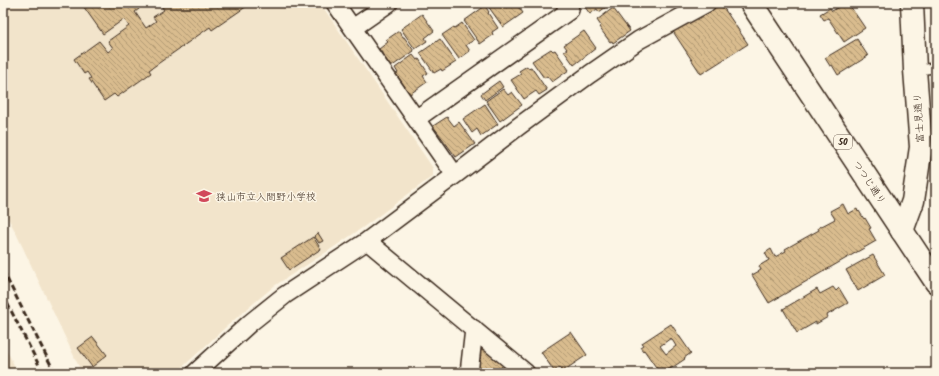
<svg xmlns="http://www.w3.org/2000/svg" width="939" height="376" viewBox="0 0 939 376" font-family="Kalam,'Klee One',sans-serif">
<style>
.built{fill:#f2e4cb}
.building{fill:url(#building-back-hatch);stroke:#3b2a1e;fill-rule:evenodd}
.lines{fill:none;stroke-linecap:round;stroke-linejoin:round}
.service-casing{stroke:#3b2a1e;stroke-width:12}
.minor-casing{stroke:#3b2a1e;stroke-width:20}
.tertiary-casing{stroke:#3b2a1e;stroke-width:25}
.primary-casing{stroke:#3b2a1e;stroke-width:25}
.service{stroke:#fcf5e5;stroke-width:9}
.minor{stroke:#fcf5e5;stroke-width:17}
.tertiary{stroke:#fcf5e5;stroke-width:22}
.primary{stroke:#fcf5e5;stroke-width:22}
.rail{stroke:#3b2a1e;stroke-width:3;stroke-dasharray:6 3;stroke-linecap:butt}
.labels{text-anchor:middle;stroke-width:3;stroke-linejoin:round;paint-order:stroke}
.shield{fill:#fcf5e5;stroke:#75675a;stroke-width:1}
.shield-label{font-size:9px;font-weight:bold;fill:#3b2a1e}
.street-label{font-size:10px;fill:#3b2a1e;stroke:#fcf5e5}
.poi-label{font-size:10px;fill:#3b2a1e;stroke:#fcf5e5;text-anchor:start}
</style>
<defs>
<pattern id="building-back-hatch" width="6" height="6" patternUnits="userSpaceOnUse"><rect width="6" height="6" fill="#d9bc8e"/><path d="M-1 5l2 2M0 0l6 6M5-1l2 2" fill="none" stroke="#b19973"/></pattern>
</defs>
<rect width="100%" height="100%" fill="#fcf5e5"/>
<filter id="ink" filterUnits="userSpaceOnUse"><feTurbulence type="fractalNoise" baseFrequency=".025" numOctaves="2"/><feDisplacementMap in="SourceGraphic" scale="8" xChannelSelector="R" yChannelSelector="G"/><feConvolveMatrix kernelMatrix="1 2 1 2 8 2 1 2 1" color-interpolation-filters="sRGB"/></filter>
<g filter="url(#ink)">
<!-- built -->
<path class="built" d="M 3,3 L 320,3 L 433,168 L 433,176 L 362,228 L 322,255 L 274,286 L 227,326 L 176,373 L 82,373 L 15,231 L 3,209 Z
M 3,343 L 18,373 L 3,373 Z"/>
<!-- building -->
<path class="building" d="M 81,3 L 135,3 L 139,9 L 135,12 L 146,28 L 156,21 L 153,17 L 164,10 L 159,3 L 247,3 L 245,4 L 247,6 L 212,30 L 210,27 L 149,70 L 151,73 L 117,97 L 114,94 L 104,101 L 89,79 L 91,78 L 87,72 L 84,74 L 74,59 L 99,41 L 108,52 L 113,48 L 108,41 L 129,26 L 124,19 L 103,34 Z
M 492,3 L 516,3 L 523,13 L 503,27 L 488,6 Z
M 582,3 L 612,3 L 599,12 L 597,9 L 590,14 Z
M 845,3 L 848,3 L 865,28 L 844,42 L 828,18 L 824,20 L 820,14 L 830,8 L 832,11 Z
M 721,4 L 748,44 L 701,74 L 672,30 Z
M 485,6 L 489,12 L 488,13 L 498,28 L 492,32 L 493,35 L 480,44 L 464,21 Z
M 613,8 L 630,31 L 613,43 L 612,41 L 610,42 L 599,27 L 601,26 L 597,20 Z
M 422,14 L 434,31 L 425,38 L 427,41 L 415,49 L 401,29 Z
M 462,23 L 474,40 L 466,45 L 470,51 L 459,59 L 442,35 L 454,27 L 455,28 Z
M 399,31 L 403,37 L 404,37 L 414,51 L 391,67 L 379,49 L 388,42 L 386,40 Z
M 584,31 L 596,48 L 574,65 L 564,51 L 567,49 L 564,45 Z
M 440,39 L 456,62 L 442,71 L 441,69 L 434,73 L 420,53 Z
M 857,39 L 868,56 L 838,75 L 832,65 L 830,66 L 825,58 Z
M 551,49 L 553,51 L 555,50 L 569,70 L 552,82 L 547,76 L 544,78 L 532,61 Z
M 413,55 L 417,60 L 419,59 L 428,73 L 423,76 L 427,82 L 410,94 L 396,74 L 398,73 L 395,68 Z
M 527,66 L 528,68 L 531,67 L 547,90 L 539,95 L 536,91 L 524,99 L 511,80 L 521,74 L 519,71 Z
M 499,81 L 503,87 L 485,100 L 481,94 Z
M 503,89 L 508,95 L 512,92 L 522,105 L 500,121 L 486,101 Z
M 485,104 L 498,124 L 481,136 L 477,129 L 472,133 L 463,119 Z
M 447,117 L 454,126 L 459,122 L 475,144 L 456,157 L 433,126 Z
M 843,204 L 848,214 L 857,209 L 858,212 L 859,211 L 864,219 L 865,218 L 871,228 L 869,229 L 876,241 L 769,303 L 752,275 L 761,270 L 759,266 L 769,260 L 765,253 L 771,249 L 775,257 L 786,251 L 785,249 L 819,230 L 818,228 L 835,219 L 830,211 Z
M 318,233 L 323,241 L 319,243 L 314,236 Z
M 313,237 L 321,249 L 289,270 L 281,258 Z
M 873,255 L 885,275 L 858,291 L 846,270 Z
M 833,287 L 836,291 L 839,288 L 848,303 L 827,315 L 828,317 L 816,324 L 816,322 L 797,333 L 783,309 L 817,289 L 820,294 Z
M 671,324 L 691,353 L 684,358 L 685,359 L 670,369 L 670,368 L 662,373 L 660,373 L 644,350 L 643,351 L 640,347 L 643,345 L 642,343 ZM 671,338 L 676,346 L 666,354 L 660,346 Z
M 571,332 L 587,355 L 563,371 L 560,367 L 554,371 L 541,352 Z
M 93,337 L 107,355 L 92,367 L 78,348 Z
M 485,346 L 504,364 L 496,373 L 475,373 L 478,364 L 481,361 L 479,360 L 481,358 L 478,356 L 480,354 L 479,353 Z
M 504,366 L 512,373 L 497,373 Z"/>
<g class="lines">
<!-- service casing -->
<g class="service-casing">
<path id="service" d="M 915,70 L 936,68"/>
</g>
<!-- minor casing -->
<g class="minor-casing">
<path id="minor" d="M 335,3 L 455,175
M 353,28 L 389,3
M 416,119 L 570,10 L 565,3
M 367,241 L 526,373
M 195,373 L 250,323 L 285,295 L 367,241 L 455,175 L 519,126 L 590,74 L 639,40 L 707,3
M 469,373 L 474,329"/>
</g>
<!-- tertiary casing -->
<g class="tertiary-casing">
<path id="tertiary" d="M 902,231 L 913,201 L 921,147 L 915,70 L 912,3"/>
</g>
<!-- primary casing -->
<g class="primary-casing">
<path id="primary" d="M 751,3 L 936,282"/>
</g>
<!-- service -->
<use href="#service" class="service"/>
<!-- minor -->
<use href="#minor" class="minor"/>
<!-- tertiary -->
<use href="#tertiary" class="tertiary"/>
<!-- primary -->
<use href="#primary" class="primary"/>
<!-- rail -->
<path class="rail" d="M 3,271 L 55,373
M 3,295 L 43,373"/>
</g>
</g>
<!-- icons -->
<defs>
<g id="school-bare" transform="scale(1.2)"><path d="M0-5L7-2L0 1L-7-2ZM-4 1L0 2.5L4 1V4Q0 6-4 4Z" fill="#d1495b" stroke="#fcf5e5" stroke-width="2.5" paint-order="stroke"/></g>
</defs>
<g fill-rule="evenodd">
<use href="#school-bare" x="204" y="196"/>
</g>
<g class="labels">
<!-- shield labels -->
<rect class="shield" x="834" y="135" width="18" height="14" rx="3"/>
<g class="shield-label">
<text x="843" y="145">50</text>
</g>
<!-- street labels -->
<g class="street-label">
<text transform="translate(918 118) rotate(-94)" y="4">富士見通り</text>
<text transform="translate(870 182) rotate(56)" y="4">つつじ通り</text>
</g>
<!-- poi labels -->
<g class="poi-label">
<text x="216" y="200">狭山市立入間野小学校</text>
</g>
</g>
<!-- margin -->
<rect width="939" height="376" fill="none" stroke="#fcf5e5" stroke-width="16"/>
<rect x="8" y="8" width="923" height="360" fill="none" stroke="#3b2a1e" stroke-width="1.5" filter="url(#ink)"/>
</svg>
